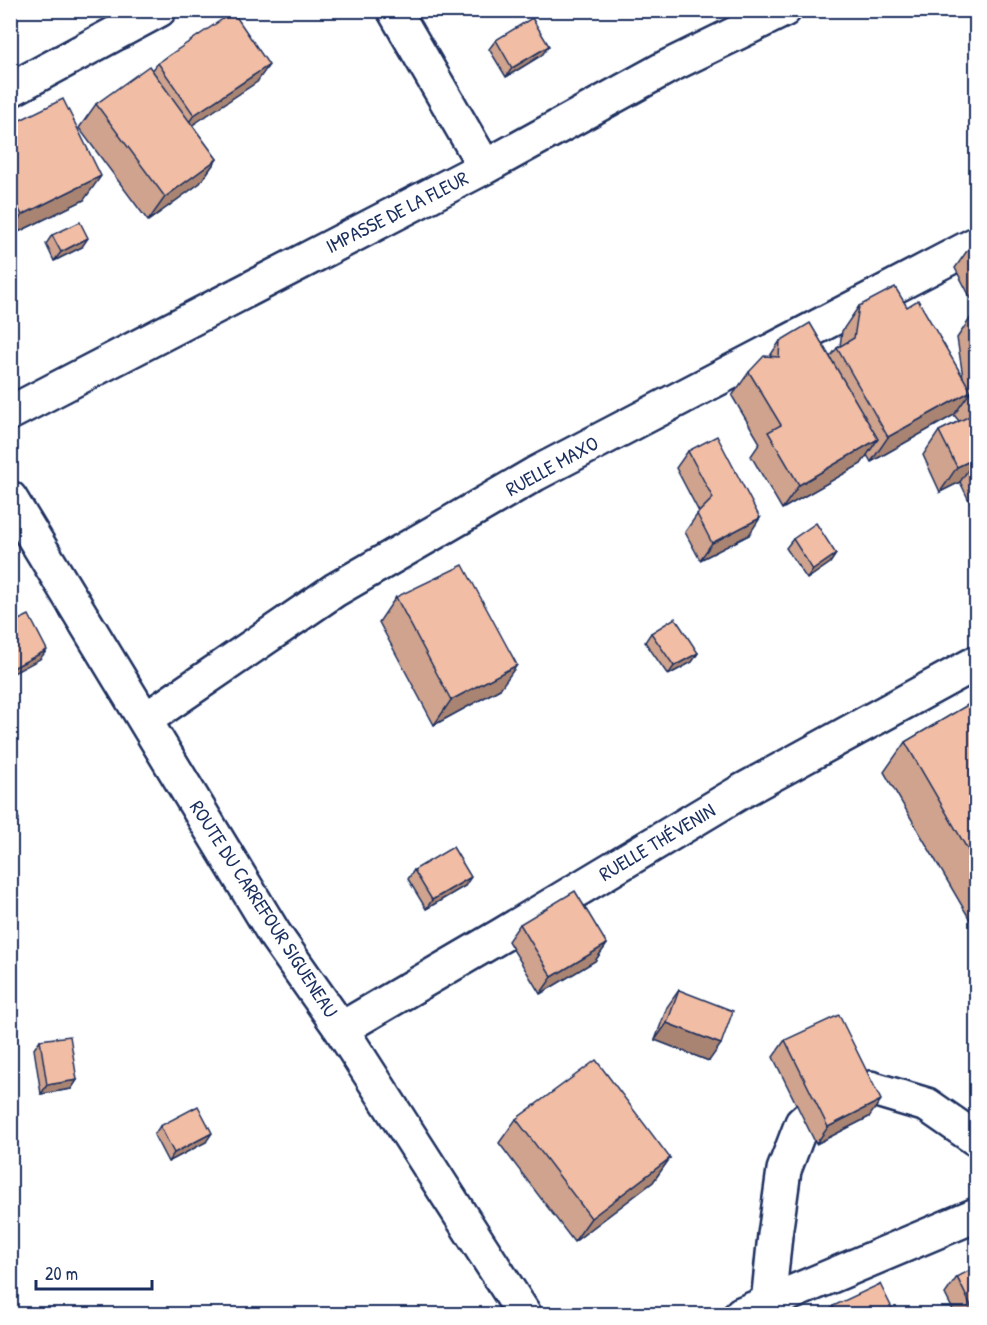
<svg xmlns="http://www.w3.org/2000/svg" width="987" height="1325" viewBox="0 0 987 1325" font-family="'Patrick Hand',sans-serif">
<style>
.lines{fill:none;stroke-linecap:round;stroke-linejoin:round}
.minor-casing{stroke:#1b2f5e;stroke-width:38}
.major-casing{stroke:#1b2f5e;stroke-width:38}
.minor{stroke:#fff;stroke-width:33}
.major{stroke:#fff;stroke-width:33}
.wall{fill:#cfa38d;stroke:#1b2f5e;stroke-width:1.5}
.shaded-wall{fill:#a98473;stroke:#1b2f5e;stroke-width:1.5}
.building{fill:#f1bda4;stroke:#1b2f5e;stroke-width:1.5}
.labels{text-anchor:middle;stroke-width:4.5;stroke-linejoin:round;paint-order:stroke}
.street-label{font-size:20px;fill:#1b2f5e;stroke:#fff}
</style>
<rect width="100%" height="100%" fill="#fff"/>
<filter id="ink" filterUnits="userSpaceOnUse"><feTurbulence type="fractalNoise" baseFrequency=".0167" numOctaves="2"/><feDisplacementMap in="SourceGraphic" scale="12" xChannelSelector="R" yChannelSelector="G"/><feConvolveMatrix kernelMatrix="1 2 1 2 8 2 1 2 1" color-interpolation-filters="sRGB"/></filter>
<g filter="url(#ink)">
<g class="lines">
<!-- minor casing -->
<g class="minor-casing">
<path id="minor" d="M 394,10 L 485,167
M 10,90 L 159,10
M 10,413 L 485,167 L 667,67 L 784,10
M 10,498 L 275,935 L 341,1029 L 524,1314
M 145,720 L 335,590 L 535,474 L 976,244
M 341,1029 L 502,935 L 742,791 L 976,663
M 776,1314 L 768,1304 L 775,1235 L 784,1170 L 802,1123 L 829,1099 L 870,1088 L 927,1105 L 976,1139"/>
</g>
<!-- major casing -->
<g class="major-casing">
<path id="major" d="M 741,1314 L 976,1215"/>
</g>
<!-- minor -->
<use href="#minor" class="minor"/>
<!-- major -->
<use href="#major" class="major"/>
</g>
<!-- wall -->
<path class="wall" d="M 969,10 L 976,10 L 976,22 Z
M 496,40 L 542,55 L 506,77 L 489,49 Z
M 158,63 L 257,82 L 192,125 L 217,159 L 200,183 L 148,221 L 79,128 L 96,104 L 152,71 Z
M 10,125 L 84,200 L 10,236 Z
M 52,235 L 82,247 L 54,261 L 46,244 Z
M 976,238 L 976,308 L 955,268 Z
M 859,306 L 907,307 L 963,377 L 957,338 L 976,310 L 976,515 L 960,482 L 940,492 L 923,455 L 939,431 L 959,421 L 954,415 L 871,462 L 867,455 L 861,464 L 782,509 L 751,456 L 760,443 L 732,396 L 749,372 L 770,356 L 780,341 L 830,357 L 837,348 L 840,346 L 842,331 Z
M 688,451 L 749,535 L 700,560 L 685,532 L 699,512 L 676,468 Z
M 793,539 L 836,554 L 830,563 L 807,579 L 786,548 Z
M 396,597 L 500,689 L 434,725 L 379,622 Z
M 651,633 L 698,653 L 692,662 L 668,675 L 645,642 Z
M 976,700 L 976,930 L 884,772 L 905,742 Z
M 414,870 L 465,886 L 426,909 L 408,879 Z
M 520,924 L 607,944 L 595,961 L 540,994 L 508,941 Z
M 679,990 L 709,1061 L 655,1040 L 667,1007 Z
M 40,1040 L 77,1080 L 71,1089 L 41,1094 L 34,1049 Z
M 785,1040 L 869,1117 L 816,1144 L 773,1057 Z
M 516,1119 L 670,1158 L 653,1182 L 574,1242 L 499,1143 Z
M 160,1126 L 206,1142 L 168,1162 L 154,1135 Z
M 957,1277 L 976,1314 L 955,1314 L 945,1294 Z
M 833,1306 L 895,1314 L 828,1314 Z"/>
<!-- shaded-wall -->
<path class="shaded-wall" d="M 549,46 L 542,55 L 506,77 L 512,68 Z
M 269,65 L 257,82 L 182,132 L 194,115 Z
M 217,159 L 200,183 L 148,221 L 165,197 Z
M 101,176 L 84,200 L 10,236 L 10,231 L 22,215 Z
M 88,238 L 82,247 L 54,261 L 61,252 Z
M 971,391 L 954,415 L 871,462 L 888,437 Z
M 878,439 L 861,464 L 782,509 L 799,485 Z
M 976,458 L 960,482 L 940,492 L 957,467 Z
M 760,518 L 749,535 L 700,560 L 712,543 Z
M 836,554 L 830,563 L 807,579 L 813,570 Z
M 47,650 L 40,659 L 10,675 L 10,671 L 13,668 Z
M 698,653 L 692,662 L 668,675 L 674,666 Z
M 517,665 L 500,689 L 434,725 L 451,700 Z
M 19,819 L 13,828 L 10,830 L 10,824 Z
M 471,877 L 465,886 L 426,909 L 432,900 Z
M 607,944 L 595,961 L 540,994 L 552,977 Z
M 667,1023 L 721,1044 L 709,1061 L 655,1040 Z
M 77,1080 L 71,1089 L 41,1094 L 47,1085 Z
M 881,1100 L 869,1117 L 816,1144 L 828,1127 Z
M 212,1133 L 206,1142 L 168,1162 L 174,1153 Z
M 670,1158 L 653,1182 L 574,1242 L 591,1218 Z"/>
<!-- building -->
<path class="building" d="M 233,12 L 269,65 L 194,115 L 158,63 Z
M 532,18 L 549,46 L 512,68 L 496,40 Z
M 149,66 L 217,159 L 165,197 L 96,104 Z
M 63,99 L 101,176 L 22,215 L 10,192 L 10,125 Z
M 80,222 L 88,238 L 61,252 L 52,235 Z
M 895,287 L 907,307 L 918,300 L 971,391 L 888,437 L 837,348 L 854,338 L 859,306 Z
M 810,323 L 878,439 L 799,485 L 768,432 L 781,425 L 749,372 L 764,356 L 779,357 L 780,341 Z
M 976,413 L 976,458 L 957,467 L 939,431 Z
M 717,436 L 760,518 L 712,543 L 697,514 L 713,498 L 688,451 Z
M 816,523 L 836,554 L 813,570 L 793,539 Z
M 463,565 L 517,665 L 451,700 L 396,597 Z
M 29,615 L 47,650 L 13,668 L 10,662 L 10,624 Z
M 675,618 L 698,653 L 674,666 L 651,633 Z
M 976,700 L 976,864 L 905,742 Z
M 10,805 L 19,819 L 10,824 Z
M 453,847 L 471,877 L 432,900 L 414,870 Z
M 575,891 L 607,944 L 552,977 L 520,924 Z
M 679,990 L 733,1011 L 721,1044 L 667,1023 Z
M 839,1015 L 881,1100 L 828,1127 L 785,1040 Z
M 70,1036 L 77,1080 L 47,1085 L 40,1040 Z
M 596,1060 L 670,1158 L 591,1218 L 516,1119 Z
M 198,1106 L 212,1133 L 174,1153 L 160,1126 Z
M 976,1267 L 976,1314 L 975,1314 L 957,1277 Z
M 880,1284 L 895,1314 L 837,1314 L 833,1306 Z"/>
</g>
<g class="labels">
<!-- street labels -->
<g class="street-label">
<text transform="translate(397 212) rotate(-27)" y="7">IMPASSE DE LA FLEUR</text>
<text transform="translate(552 466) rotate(-29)" y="7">RUELLE MAXO</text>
<text transform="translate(657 842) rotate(-31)" y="7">RUELLE THÉVENIN</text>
<text transform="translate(264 909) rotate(57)" y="7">ROUTE DU CARREFOUR SIGUENEAU</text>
</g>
</g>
<!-- margin -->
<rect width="987" height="1325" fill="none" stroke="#fff" stroke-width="36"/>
<rect x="18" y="18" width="951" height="1289" fill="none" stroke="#1b2f5e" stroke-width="2" filter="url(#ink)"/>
<!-- scale -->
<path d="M36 1280v9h116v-9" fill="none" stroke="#1b2f5e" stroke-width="3"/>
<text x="45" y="1280" font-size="18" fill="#1b2f5e" stroke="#ffffff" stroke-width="4.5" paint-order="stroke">20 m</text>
</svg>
